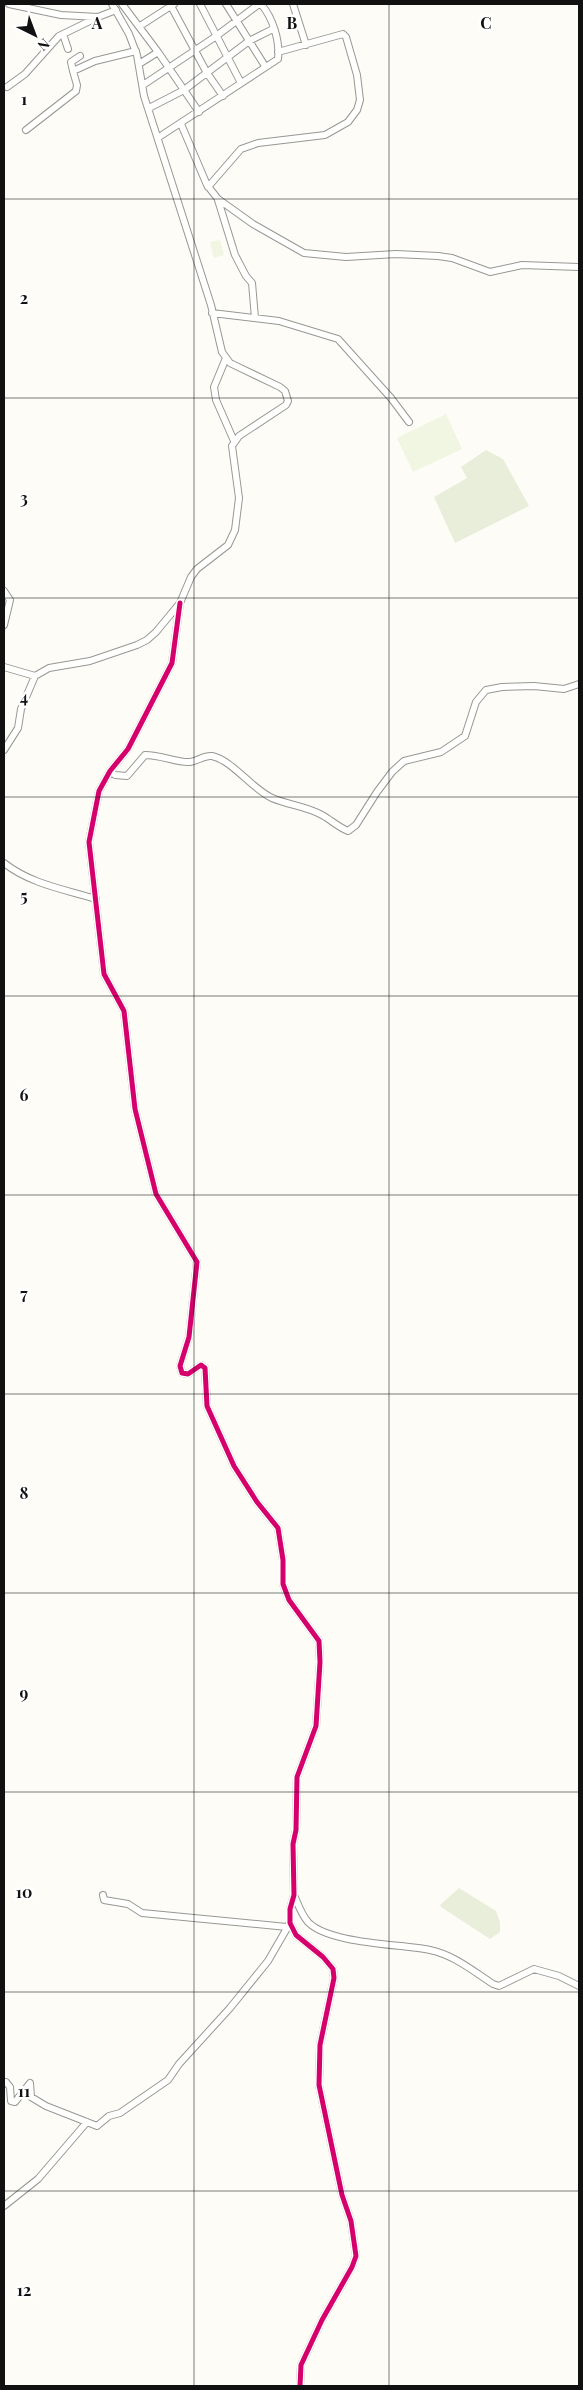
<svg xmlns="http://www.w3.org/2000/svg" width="583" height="2390" viewBox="0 0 583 2390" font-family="'Playfair Display',serif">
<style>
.cemetery{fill:#e9eedb}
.pitch{fill:#f0f6e1}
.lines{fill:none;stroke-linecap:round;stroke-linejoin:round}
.minor-casing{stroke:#979795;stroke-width:8}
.minor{stroke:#fffffe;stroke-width:6}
.cycleway-casing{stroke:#fff;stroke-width:8}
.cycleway{stroke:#d6006c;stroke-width:5}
.grid{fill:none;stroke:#111;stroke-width:1;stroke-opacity:0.55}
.grid-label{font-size:16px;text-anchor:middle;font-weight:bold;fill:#111;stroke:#fff;stroke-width:5;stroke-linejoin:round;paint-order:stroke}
</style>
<rect width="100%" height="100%" fill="#fdfcf7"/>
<!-- cemetery -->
<path class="cemetery" d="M 486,450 L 503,459 L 529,506 L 455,543 L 434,497 L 467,478 L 461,467 Z
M 459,1888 L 496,1911 L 500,1922 L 500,1932 L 490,1939 L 441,1907 L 440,1905 Z"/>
<!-- pitch -->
<path class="pitch" d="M 220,240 L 224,255 L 214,258 L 210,242 Z
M 446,414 L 462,449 L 413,472 L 397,438 Z"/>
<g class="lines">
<!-- minor casing -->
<g class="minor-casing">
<path id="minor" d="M 9,4 L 61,15 L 98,17 L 116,10
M 122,4 L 158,52 L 199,112
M 200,4 L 241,83
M 226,4 L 265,66
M 293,4 L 306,45
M 171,6 L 207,73 L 223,96
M 140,26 L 174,4
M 63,34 L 68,49
M 139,64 L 158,52
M 73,71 L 71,62 L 80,56
M 143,85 L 215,37 L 259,4
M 7,87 L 25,74 L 59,36 L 98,17
M 149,108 L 184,90 L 249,41 L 273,29
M 181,124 L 207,185 L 218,199 L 253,224 L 304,253 L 346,257 L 396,254 L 438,256 L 452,258 L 490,272 L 522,265 L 579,267
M 26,130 L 76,91 L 77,85 L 73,71 L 95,61 L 136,51
M 159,137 L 278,59 C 280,41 273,18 261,4
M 208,187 L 241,149 L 258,143 L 325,135 L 348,122 L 357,110 L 360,100 L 357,75 L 346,37 L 343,34 L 278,52
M 218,200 L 235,255 L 246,276 L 252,283 L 255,318
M 212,313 L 279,321 L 338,339 L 391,398 L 409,422
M 226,358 L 214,387 L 216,400 L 234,441
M 4,591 L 10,600 L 4,625
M 180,603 L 172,663 L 128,749 L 110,771 L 99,791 L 89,842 L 104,974 L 124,1011 L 135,1109 L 156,1194 L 197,1262 L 189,1337 L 180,1366 L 182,1373 L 188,1374 L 201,1365 L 205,1368 L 207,1406 L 234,1466 L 257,1502 L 278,1528 L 283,1560 L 283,1584 L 289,1600 L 319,1641 L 320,1662 L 316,1726 L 297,1777 L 296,1830 L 293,1844 L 294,1895 L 290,1909 L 290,1923 L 296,1935 L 323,1957 L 333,1969 L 334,1978 L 320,2045 L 319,2085 L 342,2195 L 351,2221 L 356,2256 L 352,2267 L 322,2320 L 301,2365 L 300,2386
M 4,667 L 35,676
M 4,750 L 18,728 L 21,709 L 35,676 L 49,668 L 90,661 L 137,645 L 147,640 L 156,632 L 180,603 L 191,577 L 197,569 L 228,545 L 235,530 L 239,498 L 232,446 L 239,436 L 286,405 L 288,401 L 285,391 L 280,387 L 230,363 L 222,352 L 211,305 L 144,96 L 137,55 L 129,34 L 112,4
M 110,771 L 115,775 L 127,776 L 145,755 C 162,755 177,763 190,762 C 198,761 204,755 212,756 C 232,760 252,789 272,798 C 288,805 306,806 322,815 C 331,820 338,827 348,831 L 356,825 L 377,792 L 392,772 L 404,761 L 441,752 L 465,736 L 476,702 L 486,690 L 502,687 L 534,686 L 564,689 L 579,684
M 4,863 C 31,884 63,889 96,899
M 103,1895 L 104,1900 L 128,1904 L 142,1913 L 287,1927
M 294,1895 C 298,1904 301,1914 308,1922 C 329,1944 400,1944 430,1950 C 454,1955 473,1971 493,1984 L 499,1986 L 534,1969 L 559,1976 L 579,1986
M 4,2083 L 6,2082 L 10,2087 L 11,2101 L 15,2102 L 30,2083 L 31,2097 L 46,2106 L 97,2126 L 109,2116 L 120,2113 L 168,2080 L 179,2064 L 230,2008 L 268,1961 L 290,1923
M 4,2206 L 38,2179 L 87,2122"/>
</g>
<!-- minor -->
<use href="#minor" class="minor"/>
<!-- cycleway casing -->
<g class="cycleway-casing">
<path id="cycleway" d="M 180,603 L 172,663 L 128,749 L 110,771 L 99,791 L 89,842 L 104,974 L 124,1011 L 135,1109 L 156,1194 L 197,1262 L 189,1337 L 180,1366 L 182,1373 L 188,1374 L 201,1365 L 205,1368 L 207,1406 L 234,1466 L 257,1502 L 278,1528 L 283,1560 L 283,1584 L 289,1600 L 319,1641 L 320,1662 L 316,1726 L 297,1777 L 296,1830 L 293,1844 L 294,1895 L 290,1909 L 290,1923 L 296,1935 L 323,1957 L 333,1969 L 334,1978 L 320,2045 L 319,2085 L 342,2195 L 351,2221 L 356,2256 L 352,2267 L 322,2320 L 301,2365 L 300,2386"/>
</g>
<!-- cycleway -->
<use href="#cycleway" class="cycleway"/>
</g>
<!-- grid -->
<path class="grid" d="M 194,4 L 194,2386M 389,4 L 389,2386M 4,199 L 579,199M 4,398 L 579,398M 4,598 L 579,598M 4,797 L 579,797M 4,996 L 579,996M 4,1195 L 579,1195M 4,1394 L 579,1394M 4,1593 L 579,1593M 4,1792 L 579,1792M 4,1992 L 579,1992M 4,2191 L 579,2191"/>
<g class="grid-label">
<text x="97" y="29">A</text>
<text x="292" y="29">B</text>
<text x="486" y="29">C</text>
<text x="24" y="105">1</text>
<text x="24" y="304">2</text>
<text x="24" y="504">3</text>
<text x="24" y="703">4</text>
<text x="24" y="902">5</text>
<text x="24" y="1101">6</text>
<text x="24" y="1300">7</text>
<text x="24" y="1499">8</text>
<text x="24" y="1699">9</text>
<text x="24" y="1898">10</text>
<text x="24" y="2097">11</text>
<text x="24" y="2296">12</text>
</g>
<!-- border -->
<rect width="583" height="2390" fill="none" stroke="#111111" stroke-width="10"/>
<!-- north arrow -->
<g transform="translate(35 35) rotate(138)" stroke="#ffffff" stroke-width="4" paint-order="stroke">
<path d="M0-4L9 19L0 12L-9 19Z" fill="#111111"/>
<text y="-8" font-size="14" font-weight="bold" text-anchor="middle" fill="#111111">N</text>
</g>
</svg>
